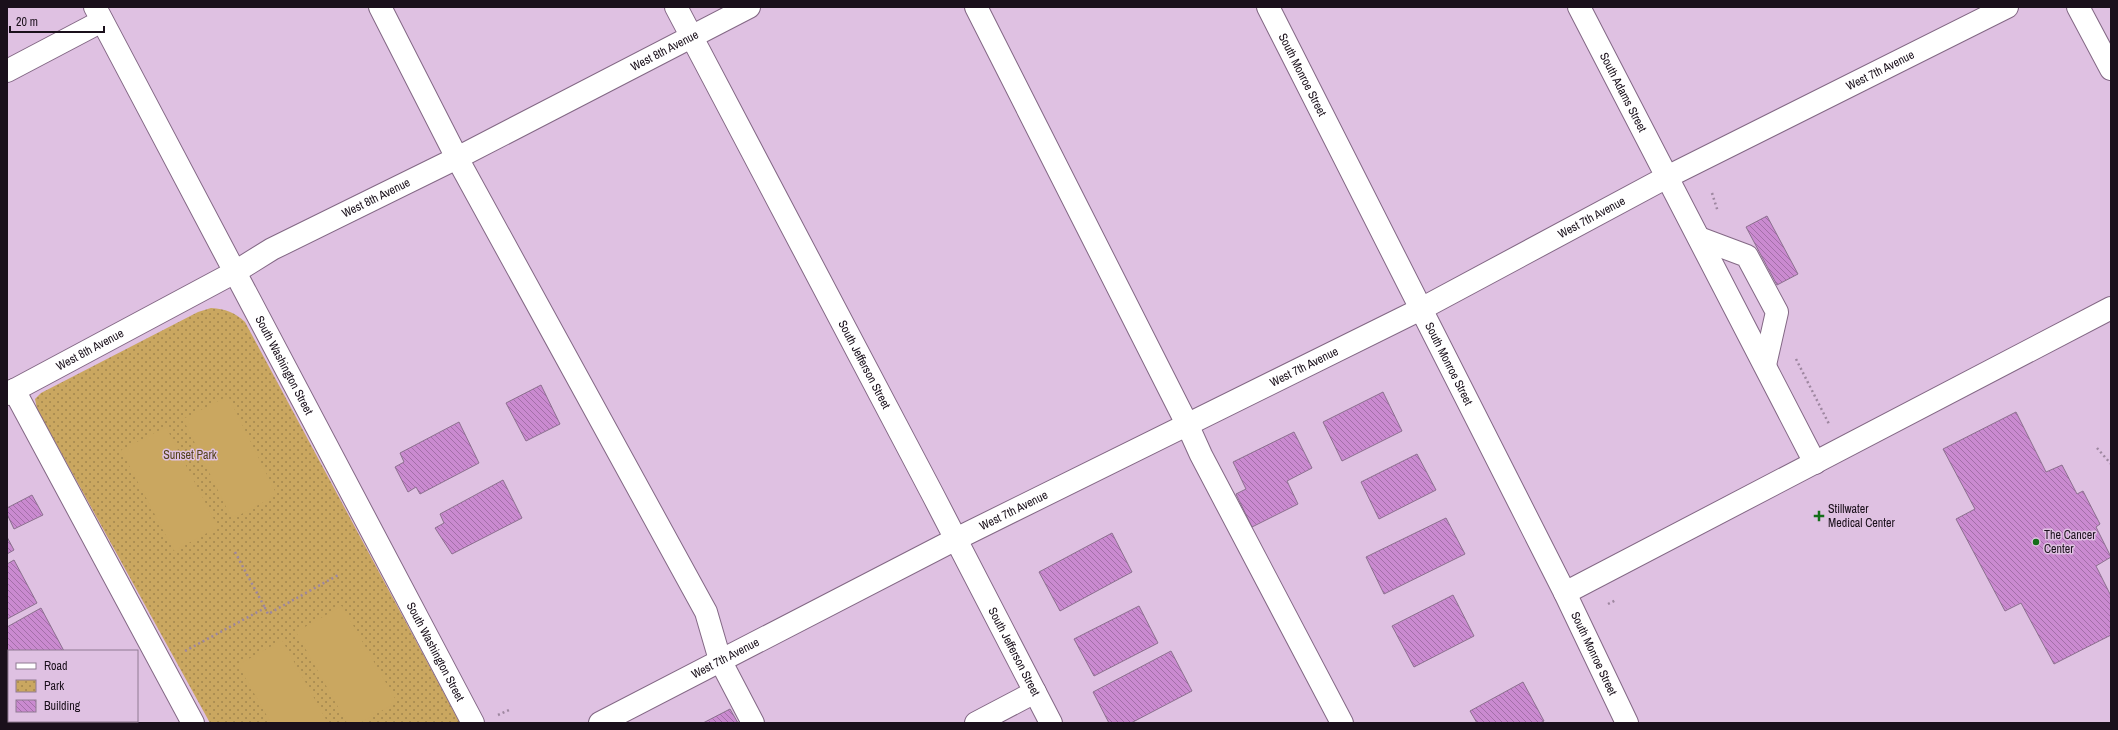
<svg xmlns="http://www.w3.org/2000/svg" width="2118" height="730" viewBox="0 0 2118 730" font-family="'Archivo Narrow',sans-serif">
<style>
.park{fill:url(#park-dots)}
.garden{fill:#caa760}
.building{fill:url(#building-back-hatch);stroke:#8c708f}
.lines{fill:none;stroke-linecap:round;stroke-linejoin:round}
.minor-casing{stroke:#836885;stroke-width:24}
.path{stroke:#9e87a0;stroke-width:2.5;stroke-dasharray:2 3;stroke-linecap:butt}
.minor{stroke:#fff;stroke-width:22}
.poi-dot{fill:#146e19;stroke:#dfc1e2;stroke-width:1.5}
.labels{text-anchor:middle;stroke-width:3;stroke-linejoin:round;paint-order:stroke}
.street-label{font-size:12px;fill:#1a101b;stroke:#dfc1e2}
.park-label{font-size:12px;fill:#54421b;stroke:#dfc1e2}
.poi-label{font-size:12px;fill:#1a101b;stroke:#dfc1e2;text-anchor:start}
</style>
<defs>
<pattern id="park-dots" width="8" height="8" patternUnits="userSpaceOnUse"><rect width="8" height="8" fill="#caa760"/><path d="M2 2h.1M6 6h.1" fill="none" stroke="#a3874e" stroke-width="1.8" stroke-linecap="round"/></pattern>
<pattern id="building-back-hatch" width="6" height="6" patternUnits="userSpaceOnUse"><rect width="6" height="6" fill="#ca8ad0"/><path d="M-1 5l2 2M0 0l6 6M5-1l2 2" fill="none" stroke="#a36fa8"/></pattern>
</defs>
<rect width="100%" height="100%" fill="#dfc1e2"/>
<!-- park -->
<path class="park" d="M 211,308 C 226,309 234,312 245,322 L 460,723 L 210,723 L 37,409 L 35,399 L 41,393 L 198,312 Z"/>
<!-- garden -->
<path class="garden" d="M 228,396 L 277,495 L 232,519 L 183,419 Z
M 166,427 L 218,527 L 174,551 L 121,450 Z
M 342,606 L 397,702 L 360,723 L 347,723 L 296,632 Z
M 282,640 L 328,723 L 271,723 L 238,665 Z"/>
<!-- building -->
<path class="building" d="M 1767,216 L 1798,274 L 1777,285 L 1746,227 Z
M 541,385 L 560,424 L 526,441 L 506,403 Z
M 1383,392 L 1402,431 L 1342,461 L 1323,422 Z
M 2016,412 L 2046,472 L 2062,465 L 2077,494 L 2083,491 L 2100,524 L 2096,527 L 2111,557 L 2096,566 L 2111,596 L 2111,635 L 2054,664 L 2021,603 L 2005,611 L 1956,519 L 1975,509 L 1943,449 Z
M 459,422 L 479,463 L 420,494 L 416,487 L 408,492 L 395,467 L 404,462 L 400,453 Z
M 1294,432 L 1312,468 L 1287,481 L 1298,504 L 1252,527 L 1236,494 L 1246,489 L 1233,462 Z
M 1417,454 L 1436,490 L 1379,519 L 1361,482 Z
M 503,480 L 522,518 L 452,554 L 435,528 L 444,523 L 440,514 Z
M 32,495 L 43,515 L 14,529 L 7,514 L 7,508 Z
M 1446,518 L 1465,554 L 1384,594 L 1366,557 Z
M 1112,533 L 1132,572 L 1060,611 L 1039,572 Z
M 7,537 L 14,550 L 7,554 Z
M 14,560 L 37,603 L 7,619 L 7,564 Z
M 1453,595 L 1474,636 L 1414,667 L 1392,626 Z
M 1139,606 L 1158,643 L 1094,676 L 1074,639 Z
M 41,608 L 64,651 L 9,651 L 9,662 L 7,659 L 7,627 Z
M 1171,651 L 1192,691 L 1131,723 L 1109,723 L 1093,692 Z
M 1523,682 L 1544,721 L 1540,723 L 1477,723 L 1470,711 Z
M 730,709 L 738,723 L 703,723 Z"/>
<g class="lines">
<!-- minor casing -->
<g class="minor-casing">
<g id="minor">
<path id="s1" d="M 95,7 L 473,723"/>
<path d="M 380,7 L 457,158 L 706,612 L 720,660 L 753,723"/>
<path id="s2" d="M 676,7 L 933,495 L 1051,723"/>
<path d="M 976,7 L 1187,424 L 1201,455 L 1342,723"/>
<path id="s3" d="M 1268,7 L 1565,593 L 1627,723"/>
<path id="s4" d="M 1579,7 L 1815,463"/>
<path d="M 2078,7 L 2111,69"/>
<path d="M 7,71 L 102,21"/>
<path d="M 1699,238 L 1747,256 L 1777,312 L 1765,365"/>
<path d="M 14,390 L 193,723"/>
<path id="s5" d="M 7,394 L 235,272 L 272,249 L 457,158 L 749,7"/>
<path d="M 1565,593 L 2111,308"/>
<path id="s6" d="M 600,723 L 956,539 L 1421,309 L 1667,177 L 2007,7"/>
<path d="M 976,723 L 1035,692"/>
</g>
</g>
<!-- path -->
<path class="path" d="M 1712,193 L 1718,212
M 1796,359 L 1829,424
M 2097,448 L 2111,464
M 235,552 L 265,608
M 1608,604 L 1616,600
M 185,651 L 265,608 L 268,614 L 340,574
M 498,715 L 509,710"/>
<!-- minor -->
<use href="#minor" class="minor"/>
</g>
<!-- markers -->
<g class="poi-dot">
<path d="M1817 510h4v4h4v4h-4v4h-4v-4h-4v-4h4z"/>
<circle cx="2036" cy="542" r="4"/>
</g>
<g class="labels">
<!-- street labels -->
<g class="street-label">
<text dy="4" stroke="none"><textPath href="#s5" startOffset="742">West 8th Avenue</textPath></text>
<text dy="4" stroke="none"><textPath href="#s6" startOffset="1437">West 7th Avenue</textPath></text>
<text dy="4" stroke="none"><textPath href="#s3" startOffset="76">South Monroe Street</textPath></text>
<text dy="4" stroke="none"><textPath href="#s4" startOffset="96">South Adams Street</textPath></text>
<text dy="4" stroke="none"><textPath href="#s5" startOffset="418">West 8th Avenue</textPath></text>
<text dy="4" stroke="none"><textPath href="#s6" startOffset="1113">West 7th Avenue</textPath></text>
<text dy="4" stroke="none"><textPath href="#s5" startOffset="94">West 8th Avenue</textPath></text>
<text dy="4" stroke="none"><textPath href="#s2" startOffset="404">South Jefferson Street</textPath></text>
<text dy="4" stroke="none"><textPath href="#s3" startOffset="400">South Monroe Street</textPath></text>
<text dy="4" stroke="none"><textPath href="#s1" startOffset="405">South Washington Street</textPath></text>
<text dy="4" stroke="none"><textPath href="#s6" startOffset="789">West 7th Avenue</textPath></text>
<text dy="4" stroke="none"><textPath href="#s6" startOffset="465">West 7th Avenue</textPath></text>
<text dy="4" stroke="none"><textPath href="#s1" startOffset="729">South Washington Street</textPath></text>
<text dy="4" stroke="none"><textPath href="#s2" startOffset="728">South Jefferson Street</textPath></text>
<text dy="4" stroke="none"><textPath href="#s3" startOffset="724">South Monroe Street</textPath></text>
<text dy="4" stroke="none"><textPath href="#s6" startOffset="141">West 7th Avenue</textPath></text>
</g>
<!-- park labels -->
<g class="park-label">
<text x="190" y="459">Sunset Park</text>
</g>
<!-- poi labels -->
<g class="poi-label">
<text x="1828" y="513">Stillwater<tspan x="1828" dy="14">Medical Center</tspan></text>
<text x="2044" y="539">The Cancer<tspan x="2044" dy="14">Center</tspan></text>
</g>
</g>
<!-- border -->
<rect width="2118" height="730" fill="none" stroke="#1a101b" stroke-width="16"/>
<!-- legend -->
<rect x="8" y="650" width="130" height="72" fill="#dfc1e2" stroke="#907a92"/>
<rect x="16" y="663" width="20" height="6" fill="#ffffff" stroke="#907a92"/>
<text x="44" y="670" font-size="12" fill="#1a101b">Road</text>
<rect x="16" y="680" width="20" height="12" fill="url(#park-dots)" stroke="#907a92"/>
<text x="44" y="690" font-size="12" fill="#1a101b">Park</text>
<rect x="16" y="700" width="20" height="12" fill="url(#building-back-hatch)" stroke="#907a92"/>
<text x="44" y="710" font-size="12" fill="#1a101b">Building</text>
<!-- scale -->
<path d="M10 26v6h94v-6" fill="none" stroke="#1a101b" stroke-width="2"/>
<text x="16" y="26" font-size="12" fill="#1a101b" stroke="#dfc1e2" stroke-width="3" paint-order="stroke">20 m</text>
</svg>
